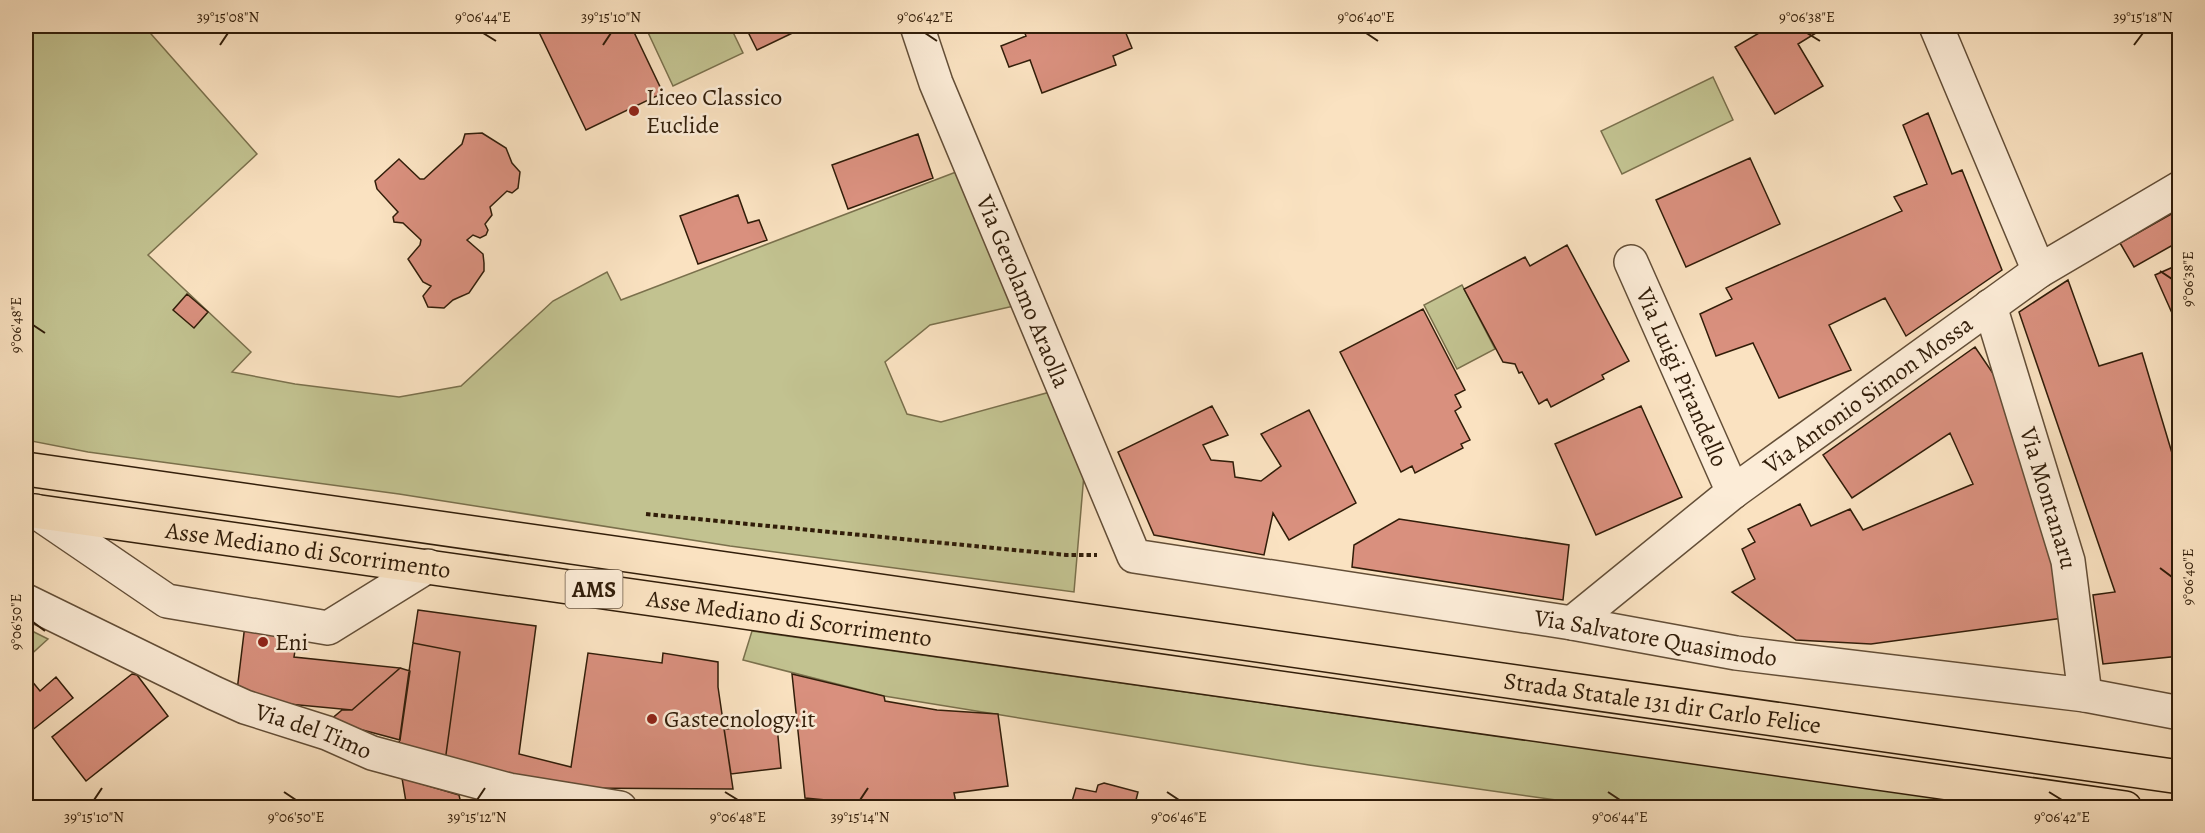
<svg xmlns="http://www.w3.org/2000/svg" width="2205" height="833" viewBox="0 0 2205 833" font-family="Alegreya,serif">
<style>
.green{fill:#c2c290;stroke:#7a704c;stroke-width:1.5}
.building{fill:#d9907e;stroke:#311d09;stroke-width:1.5}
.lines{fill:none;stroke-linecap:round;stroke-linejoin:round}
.minor-casing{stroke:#634e37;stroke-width:36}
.highway-casing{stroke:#311d09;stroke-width:36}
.path{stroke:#311d09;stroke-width:4;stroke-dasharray:4.5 3;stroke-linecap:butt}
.minor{stroke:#fcecd7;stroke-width:33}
.highway{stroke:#fae2c1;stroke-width:33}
.ticks{fill:none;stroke:#311d09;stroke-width:2}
.poi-dot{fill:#8f2418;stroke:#fcecd7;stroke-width:2}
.labels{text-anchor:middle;stroke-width:5;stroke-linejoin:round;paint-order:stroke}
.shield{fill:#fcecd7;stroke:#6e5b47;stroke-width:1.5}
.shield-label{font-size:22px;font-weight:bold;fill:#311d09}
.poi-label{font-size:24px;fill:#311d09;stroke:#fcecd7;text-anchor:start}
.street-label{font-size:24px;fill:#311d09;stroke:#fcecd7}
.neatline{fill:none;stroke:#311d09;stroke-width:2}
.ticks-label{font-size:15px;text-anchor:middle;fill:#311d09}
</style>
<rect width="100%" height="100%" fill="#fae2c1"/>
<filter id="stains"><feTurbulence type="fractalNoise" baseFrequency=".00333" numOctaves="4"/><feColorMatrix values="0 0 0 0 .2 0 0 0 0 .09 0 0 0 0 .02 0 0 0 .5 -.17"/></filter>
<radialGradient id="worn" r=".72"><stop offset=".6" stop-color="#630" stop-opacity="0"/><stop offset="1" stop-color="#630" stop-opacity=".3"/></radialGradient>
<!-- green -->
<path class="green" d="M 26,26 L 144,26 L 257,154 L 148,255 L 251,352 L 232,372 L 295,384 L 399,397 L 461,386 L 553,301 L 607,272 L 621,300 L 956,172 L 1014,306 L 930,325 L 885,362 L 907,414 L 941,422 L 1050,392 L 1084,474 L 1074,592 L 730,546 L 399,494 L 88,452 L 26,440 Z
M 645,26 L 730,26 L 743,53 L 673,86 Z
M 1713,77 L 1733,120 L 1622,174 L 1601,131 Z
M 1462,285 L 1495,349 L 1457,369 L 1424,305 Z
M 26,628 L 48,639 L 26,659 Z
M 752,631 L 2003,807 L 1606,807 L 1309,765 L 884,696 L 743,660 Z"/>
<!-- building -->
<path class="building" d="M 536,26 L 631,26 L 663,93 L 586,130 Z
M 745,26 L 807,26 L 757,50 Z
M 1022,26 L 1123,26 L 1132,48 L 1113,56 L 1116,65 L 1042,93 L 1030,60 L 1009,67 L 1001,46 L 1026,36 Z
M 1771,26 L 1822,26 L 1824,28 L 1798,44 L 1823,86 L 1775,114 L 1735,47 Z
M 1928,113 L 1952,174 L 1962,170 L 2002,270 L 1906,336 L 1885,298 L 1829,325 L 1851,370 L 1779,398 L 1753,343 L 1716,356 L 1700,314 L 1732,299 L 1726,288 L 1902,211 L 1894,197 L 1927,184 L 1903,125 Z
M 482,133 L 506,148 L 512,163 L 520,172 L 518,188 L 512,193 L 507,191 L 490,207 L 492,215 L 485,224 L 488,230 L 486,235 L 480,238 L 473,235 L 467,240 L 483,254 L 484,263 L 484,271 L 469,293 L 453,300 L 444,308 L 428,307 L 423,296 L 431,286 L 423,282 L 408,259 L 420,245 L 421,240 L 403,223 L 394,222 L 393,217 L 398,212 L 377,189 L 375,181 L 399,159 L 420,179 L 424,179 L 462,144 L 465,134 Z
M 918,134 L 933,178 L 848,209 L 832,165 Z
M 1750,158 L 1780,224 L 1686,267 L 1656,200 Z
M 738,195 L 748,223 L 759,220 L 767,240 L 698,264 L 680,216 Z
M 2180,209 L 2180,241 L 2134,267 L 2120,243 Z
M 1567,245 L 1629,361 L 1602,375 L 1604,379 L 1551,407 L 1547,399 L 1539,404 L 1522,372 L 1519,373 L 1515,364 L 1503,362 L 1464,289 L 1525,257 L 1530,266 Z
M 2180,264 L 2180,331 L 2155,275 Z
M 2068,280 L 2099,366 L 2142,353 L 2175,463 L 2180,464 L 2180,656 L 2103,664 L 2093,595 L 2115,592 L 2019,312 Z
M 187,294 L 208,312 L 194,328 L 173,310 Z
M 1423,309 L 1465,390 L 1455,395 L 1461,407 L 1455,411 L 1470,440 L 1461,444 L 1463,448 L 1415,473 L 1412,466 L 1401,472 L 1340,352 Z
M 1975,347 L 2007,394 L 2029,456 L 2063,618 L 1871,644 L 1796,640 L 1732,592 L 1755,579 L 1742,549 L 1755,542 L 1748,529 L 1800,504 L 1811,526 L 1850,509 L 1863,530 L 1973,484 L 1950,433 L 1852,498 L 1823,455 Z
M 1212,406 L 1228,435 L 1203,445 L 1211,460 L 1233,462 L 1235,477 L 1261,481 L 1281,466 L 1261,434 L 1309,410 L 1356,503 L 1289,540 L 1273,513 L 1264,555 L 1154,535 L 1118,452 Z
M 1641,406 L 1682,497 L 1596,535 L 1555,444 Z
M 1399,519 L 1569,545 L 1563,600 L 1352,567 L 1354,545 Z
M 247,608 L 301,614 L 294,657 L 400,668 L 352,710 L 236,699 Z
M 418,610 L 536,626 L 519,754 L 571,767 L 588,653 L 662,663 L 663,653 L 718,662 L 718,687 L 733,789 L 569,788 L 444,769 L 460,652 L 413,643 Z
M 413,643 L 460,652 L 444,769 L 397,758 Z
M 400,668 L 410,671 L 400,740 L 329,721 L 342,710 L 352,710 Z
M 26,674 L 40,691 L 56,677 L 73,698 L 26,735 Z
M 132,674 L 137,675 L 168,716 L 86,781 L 52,737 Z
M 792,674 L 884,696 L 885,701 L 937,710 L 998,714 L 1008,786 L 954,793 L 957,808 L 932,808 L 899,802 L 900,807 L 805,798 Z
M 777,726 L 781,768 L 731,774 L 724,729 Z
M 402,778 L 459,795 L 462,808 L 407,808 Z
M 1104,783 L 1138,792 L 1136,800 L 1164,808 L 1070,808 L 1076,788 L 1096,792 L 1098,785 Z"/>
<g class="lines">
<!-- minor casing -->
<g class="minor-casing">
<g id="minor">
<path id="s1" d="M 917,26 L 936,83 L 1134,556 L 1572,623 L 1736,653 L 2085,695 L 2180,713"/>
<path d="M 1936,26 L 2039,271"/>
<path id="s2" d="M 1631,262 L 1733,492"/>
<path id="s3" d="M 1990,306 L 2068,561 L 2085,695"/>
<path d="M 35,511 L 167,601 L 328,628 L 428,566"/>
<path id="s4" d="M 26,601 L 214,693 L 245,707 L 327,733 L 372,753 L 509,790 L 620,808"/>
<path id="s5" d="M 1572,623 L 1733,492 L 2039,271 L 2180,188"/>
</g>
</g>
<!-- highway casing -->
<g class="highway-casing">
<g id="highway">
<path id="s6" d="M 26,469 L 2180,777"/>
<path id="s7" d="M 26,510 L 2125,808"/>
</g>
</g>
<!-- path -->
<path class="path" d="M 646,514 L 1066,555 L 1097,555"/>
<!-- minor -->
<use href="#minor" class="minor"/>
<!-- highway -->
<use href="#highway" class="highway"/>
</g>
<!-- ticks -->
<path class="ticks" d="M 483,33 L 496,41M 925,33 L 937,41M 1366,33 L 1378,41M 1807,33 L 1820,41M 220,45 L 228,33M 603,45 L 611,33M 2134,45 L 2143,33M 2160,271 L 2172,279M 33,325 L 45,333M 2160,568 L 2172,577M 33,622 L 45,631M 284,792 L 296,800M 725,792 L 738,800M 1167,792 L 1179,800M 1608,792 L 1620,800M 2049,792 L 2062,800M 94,800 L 102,788M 477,800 L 485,788M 860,800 L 868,788"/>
<!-- markers -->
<g class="poi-dot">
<circle cx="634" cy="111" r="6"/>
<circle cx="263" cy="642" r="6"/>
<circle cx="652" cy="719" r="6"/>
</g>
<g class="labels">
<!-- shield labels -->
<rect class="shield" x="565.5" y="570" width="57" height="38" rx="4.5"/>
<g class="shield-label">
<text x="594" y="597">AMS</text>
</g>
<!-- poi labels -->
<g class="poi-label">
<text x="646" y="105">Liceo Classico<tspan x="646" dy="28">Euclide</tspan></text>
<text x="275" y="650">Eni</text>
<text x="664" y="727">Gastecnology.it</text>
</g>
<!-- street labels -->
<g class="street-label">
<text dy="8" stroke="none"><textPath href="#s1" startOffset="286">Via Gerolamo Araolla</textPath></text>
<text dy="8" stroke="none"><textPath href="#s2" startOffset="126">Via Luigi Pirandello</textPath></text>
<text dy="8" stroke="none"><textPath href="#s5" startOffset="374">Via Antonio Simon Mossa</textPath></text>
<text dy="8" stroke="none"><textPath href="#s3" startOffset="201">Via Montanaru</textPath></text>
<text dy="8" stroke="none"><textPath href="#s7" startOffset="285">Asse Mediano di Scorrimento</textPath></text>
<text dy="8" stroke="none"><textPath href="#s7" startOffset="771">Asse Mediano di Scorrimento</textPath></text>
<text dy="8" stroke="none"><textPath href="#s1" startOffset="1101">Via Salvatore Quasimodo</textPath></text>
<text dy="8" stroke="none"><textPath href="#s6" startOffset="1653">Strada Statale 131 dir Carlo Felice</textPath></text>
<text dy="8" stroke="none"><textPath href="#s4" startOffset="316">Via del Timo</textPath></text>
</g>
</g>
<!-- margin -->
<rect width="2205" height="833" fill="none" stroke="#fae2c1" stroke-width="66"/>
<rect x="33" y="33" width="2139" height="767" class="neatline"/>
<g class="ticks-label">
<text x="228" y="22">39°15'08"N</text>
<text x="483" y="22">9°06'44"E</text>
<text x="611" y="22">39°15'10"N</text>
<text x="925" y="22">9°06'42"E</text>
<text x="1366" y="22">9°06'40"E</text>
<text x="1807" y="22">9°06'38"E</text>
<text x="2143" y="22">39°15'18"N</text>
<text transform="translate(2188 279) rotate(-90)" y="5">9°06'38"E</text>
<text transform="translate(16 325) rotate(-90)" y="5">9°06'48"E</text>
<text transform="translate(2188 577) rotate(-90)" y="5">9°06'40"E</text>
<text transform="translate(16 622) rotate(-90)" y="5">9°06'50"E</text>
<text x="94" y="822">39°15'10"N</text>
<text x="296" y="822">9°06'50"E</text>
<text x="477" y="822">39°15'12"N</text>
<text x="738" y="822">9°06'48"E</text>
<text x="860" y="822">39°15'14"N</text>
<text x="1179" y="822">9°06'46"E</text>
<text x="1620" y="822">9°06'44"E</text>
<text x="2062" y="822">9°06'42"E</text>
</g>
<rect width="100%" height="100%" filter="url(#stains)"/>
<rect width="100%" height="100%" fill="url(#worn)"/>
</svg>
